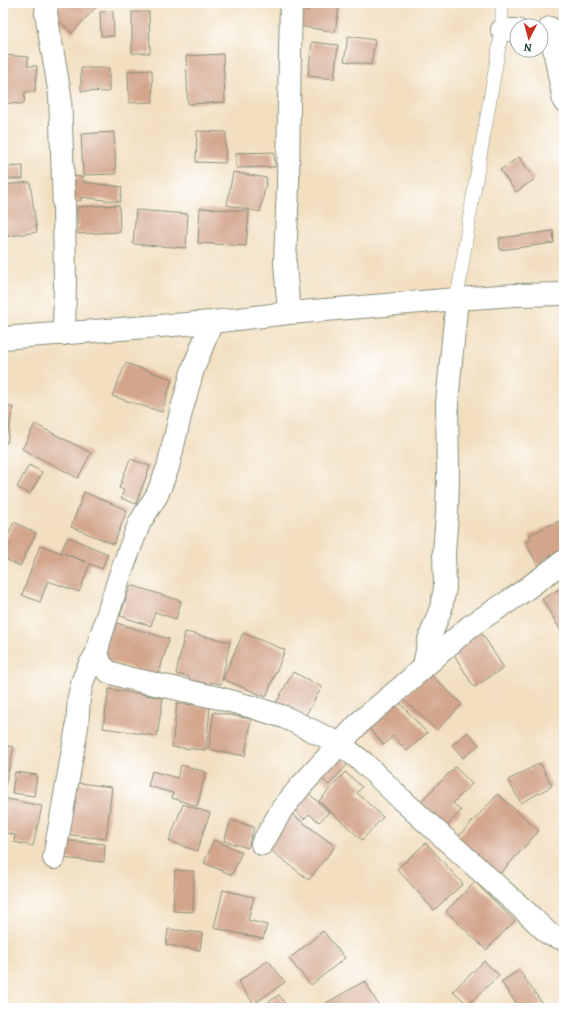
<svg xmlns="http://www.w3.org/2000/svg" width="567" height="1011" viewBox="0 0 567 1011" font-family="Alegreya,serif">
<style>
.building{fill:#d3a68c}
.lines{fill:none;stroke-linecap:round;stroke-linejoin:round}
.lane-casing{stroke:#888e7a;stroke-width:14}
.street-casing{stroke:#888e7a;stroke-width:24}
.lane{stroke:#fff;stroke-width:13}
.street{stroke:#fff;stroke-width:22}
</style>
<rect width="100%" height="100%" fill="#fff"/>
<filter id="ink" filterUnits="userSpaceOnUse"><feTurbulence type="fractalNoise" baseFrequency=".025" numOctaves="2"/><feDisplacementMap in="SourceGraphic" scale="8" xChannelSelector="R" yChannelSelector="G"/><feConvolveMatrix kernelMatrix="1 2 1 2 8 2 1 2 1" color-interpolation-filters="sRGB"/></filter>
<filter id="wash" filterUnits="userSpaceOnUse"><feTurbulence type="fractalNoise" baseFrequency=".012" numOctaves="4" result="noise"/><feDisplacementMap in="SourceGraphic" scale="16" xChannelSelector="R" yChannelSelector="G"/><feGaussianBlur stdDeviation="0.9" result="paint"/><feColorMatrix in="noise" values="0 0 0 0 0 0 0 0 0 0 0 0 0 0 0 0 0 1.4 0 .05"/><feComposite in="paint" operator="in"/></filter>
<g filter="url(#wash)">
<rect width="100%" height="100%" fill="#f2dfc0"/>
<g id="blocks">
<!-- building -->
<path class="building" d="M 62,3 L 95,3 L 98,5 L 72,33 L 52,14 Z
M 301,3 L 331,3 L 331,6 L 339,7 L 335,32 L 299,26 L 302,10 L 308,11 L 309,5 L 301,4 Z
M 113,11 L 114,36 L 101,36 L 100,12 Z
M 132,12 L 149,12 L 150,53 L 132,53 Z
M 348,36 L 375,40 L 371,65 L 344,61 Z
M 312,42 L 338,45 L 334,79 L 308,76 Z
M 223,54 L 225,102 L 188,104 L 186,56 Z
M 3,55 L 28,57 L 28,66 L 37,66 L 35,92 L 25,92 L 24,104 L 3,103 Z
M 81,68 L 109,68 L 109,92 L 81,91 Z
M 152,70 L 153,102 L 129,103 L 128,71 Z
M 197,131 L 226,132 L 225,163 L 196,162 Z
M 114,132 L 116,174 L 83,175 L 81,134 Z
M 274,152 L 275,167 L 236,168 L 236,153 Z
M 519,157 L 535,179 L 516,192 L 500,170 Z
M 23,166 L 23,179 L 3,179 L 3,167 Z
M 233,172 L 267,178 L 260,212 L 227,205 Z
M 67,175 L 83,177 L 83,182 L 122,187 L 120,202 L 81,197 L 81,201 L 64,198 Z
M 30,182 L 37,232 L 3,237 L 3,185 Z
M 119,205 L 120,232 L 78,234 L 77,207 Z
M 560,207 L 564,207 L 564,231 L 563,231 Z
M 200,208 L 249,211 L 246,246 L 198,243 Z
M 136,210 L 188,214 L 186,248 L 133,244 Z
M 553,231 L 554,243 L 500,250 L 499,238 Z
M 126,363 L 172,379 L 162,412 L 112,396 Z
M 3,406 L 13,407 L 7,443 L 3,442 Z
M 35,424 L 91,453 L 78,478 L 22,449 Z
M 130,459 L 150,466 L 136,504 L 121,498 L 124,490 L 119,488 Z
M 29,465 L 42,472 L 30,494 L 17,487 Z
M 84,492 L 127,510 L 114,544 L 71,527 Z
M 561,520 L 564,527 L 564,549 L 543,559 L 545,562 L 538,566 L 526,543 L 531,540 L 529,535 Z
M 14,522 L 36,533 L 20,566 L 3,558 L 3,546 Z
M 68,537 L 108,554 L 102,569 L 90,564 L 79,592 L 48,581 L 40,602 L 22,595 L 40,545 L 86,562 L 61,552 Z
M 131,585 L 181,601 L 176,619 L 155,612 L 151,626 L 120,616 Z
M 564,586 L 564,636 L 542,599 Z
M 110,621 L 169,639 L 158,676 L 99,658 Z
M 479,629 L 504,668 L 474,687 L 450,648 Z
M 185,632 L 230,642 L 221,684 L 211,682 L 210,688 L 188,684 L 190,677 L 176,674 Z
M 243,633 L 285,650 L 266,697 L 223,679 Z
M 293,672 L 322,687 L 304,718 L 276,703 Z
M 428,672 L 462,704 L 437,730 L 403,699 Z
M 109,689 L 163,698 L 157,736 L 103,728 Z
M 397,700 L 427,733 L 407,751 L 393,736 L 384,745 L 367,726 Z
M 177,703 L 210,707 L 206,750 L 172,747 Z
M 214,712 L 251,719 L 245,756 L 208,749 Z
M 468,732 L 479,745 L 463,758 L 452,745 Z
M 3,745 L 14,747 L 5,786 L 3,786 Z
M 335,753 L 348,764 L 329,785 L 317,775 Z
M 540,763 L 552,786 L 521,803 L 508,780 Z
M 181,765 L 206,772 L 197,806 L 172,798 L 173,793 L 148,786 L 152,771 L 177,778 Z
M 455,767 L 472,784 L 453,803 L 461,811 L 445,828 L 418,804 Z
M 15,772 L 37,775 L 34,796 L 12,793 Z
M 345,772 L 362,787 L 357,793 L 383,817 L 362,840 L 319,801 Z
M 70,782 L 112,787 L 106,839 L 63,834 Z
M 305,790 L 329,812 L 319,822 L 309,814 L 304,819 L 292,808 Z
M 498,794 L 539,831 L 498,876 L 457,838 Z
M 3,798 L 42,806 L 33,846 L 14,842 L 15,835 L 3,832 Z
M 183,804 L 210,813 L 197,851 L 169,841 Z
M 289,812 L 335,846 L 309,880 L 264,845 Z
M 231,820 L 254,827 L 248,848 L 224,841 Z
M 61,840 L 105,844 L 104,862 L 60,858 Z
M 214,840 L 242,852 L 232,875 L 204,863 Z
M 426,843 L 463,884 L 434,910 L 397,869 Z
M 175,870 L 194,871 L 193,912 L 173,911 Z
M 475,882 L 515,921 L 486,950 L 446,911 Z
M 223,890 L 254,897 L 248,920 L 267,925 L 263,939 L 214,928 Z
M 168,929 L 202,933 L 200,950 L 166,945 Z
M 323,931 L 345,958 L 311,985 L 289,959 Z
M 268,960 L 285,982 L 254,1004 L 238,982 Z
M 484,961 L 499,975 L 468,1005 L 453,991 Z
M 519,970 L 542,1003 L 535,1008 L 520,1008 L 501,982 Z
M 365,981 L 380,1008 L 326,1008 L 324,1004 Z
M 279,995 L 288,1008 L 260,1008 Z"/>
</g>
</g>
<g filter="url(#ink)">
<use href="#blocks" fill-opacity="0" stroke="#888e7a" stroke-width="1"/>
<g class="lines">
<!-- lane casing -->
<g class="lane-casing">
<path id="lane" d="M 457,299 L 469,220 L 502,30 L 502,3"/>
</g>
<!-- street casing -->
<g class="street-casing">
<path id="street" d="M 47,3 L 46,13 L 60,95 L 64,209 L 65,282 L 64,334
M 550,28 L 564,101
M 502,30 L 517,30
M 289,313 L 285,263 L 288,186 L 289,104 L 291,3
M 212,322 L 193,369 L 181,412 L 168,467 L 157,495 L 140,522 L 134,537 L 119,578 L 99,642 L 97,653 L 101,665 L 109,672 L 128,678 L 219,698 L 252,707 L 284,717 L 340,744 L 364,763 L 401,799 L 527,913 L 549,934 L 564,939
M 3,338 L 212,322 L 289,313 L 457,299 L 514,295 L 564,294
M 424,666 L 429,640 L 436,621 L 441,608 L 445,588 L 444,553 L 447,513 L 448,476 L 447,403 L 457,299
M 262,844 L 282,809 L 300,787 L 362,720 L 397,691 L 469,627 L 518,595 L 564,561
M 54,858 L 77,727 L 79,697 L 83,680 L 89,666 L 97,653"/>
</g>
<!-- lane -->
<use href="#lane" class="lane"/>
<!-- street -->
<use href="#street" class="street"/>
</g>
</g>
<!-- margin -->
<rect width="567" height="1011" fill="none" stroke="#fff" stroke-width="16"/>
<!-- north arrow -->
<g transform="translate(529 38) rotate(186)"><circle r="19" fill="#ffffff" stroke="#a5b1ae"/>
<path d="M0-3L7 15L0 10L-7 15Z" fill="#c8321e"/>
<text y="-6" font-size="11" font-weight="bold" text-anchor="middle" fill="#1f3d34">N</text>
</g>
</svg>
